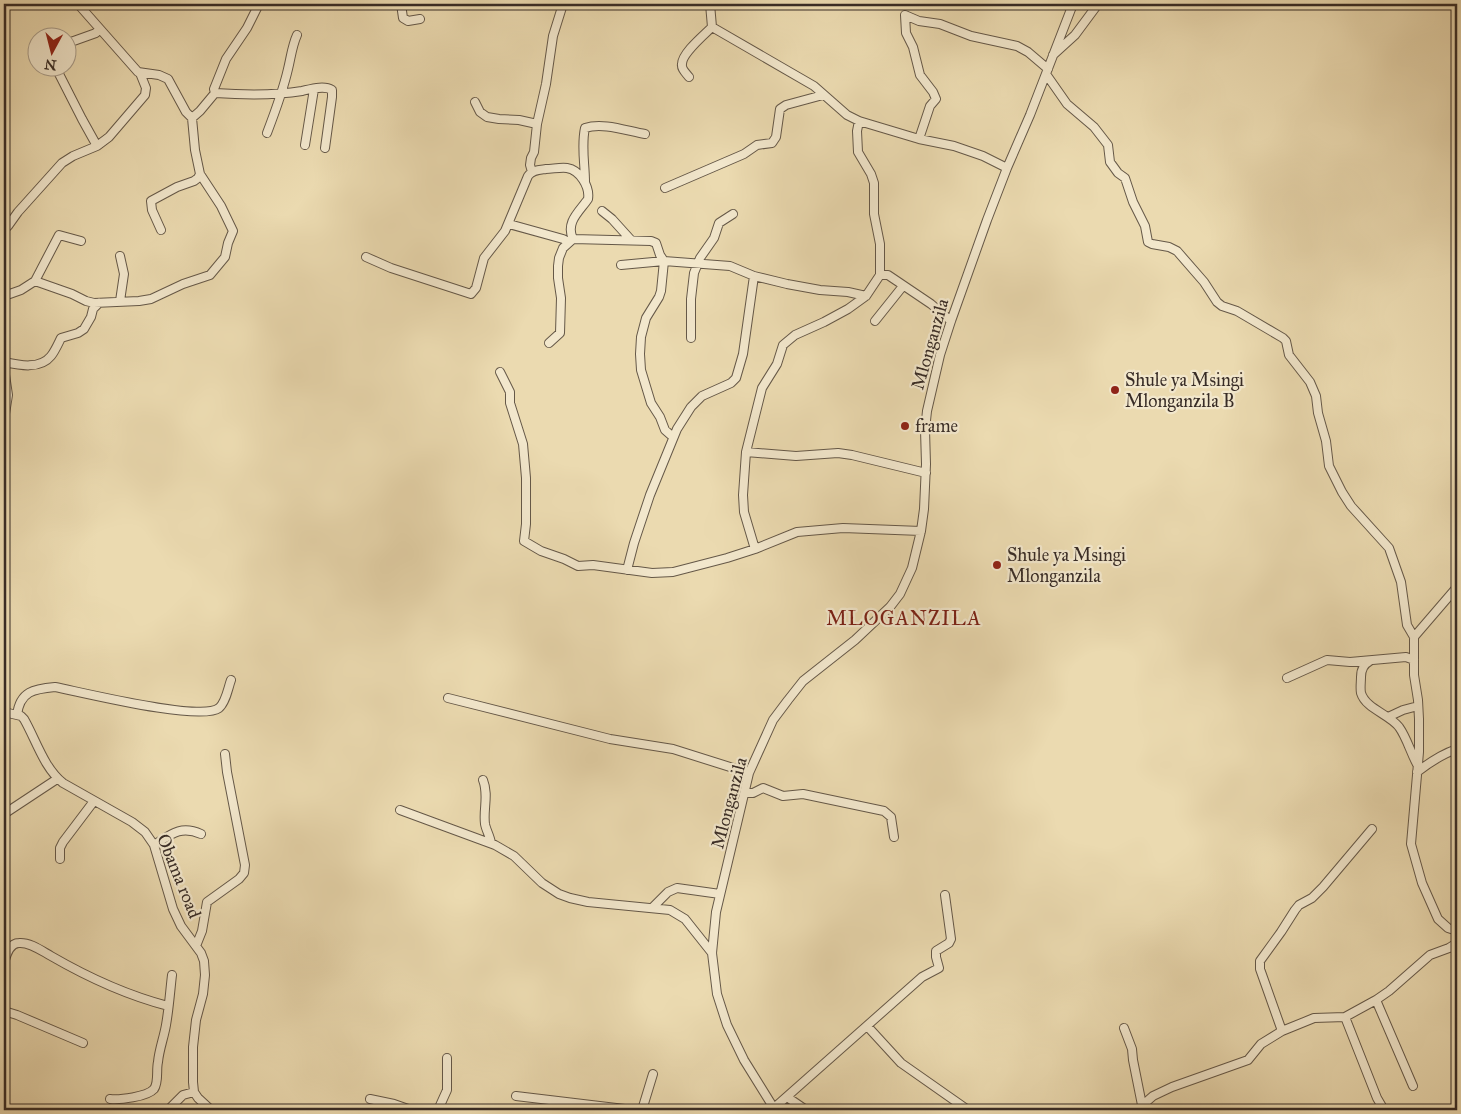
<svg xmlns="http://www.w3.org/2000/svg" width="1461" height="1114" viewBox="0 0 1461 1114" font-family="'IM FELL Great Primer',serif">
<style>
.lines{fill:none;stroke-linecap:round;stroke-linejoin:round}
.minor-casing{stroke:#655848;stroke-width:10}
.minor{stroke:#f2e7cc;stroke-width:8}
.poi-dot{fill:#8f2418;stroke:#f2e7cc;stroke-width:2}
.labels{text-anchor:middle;stroke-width:4.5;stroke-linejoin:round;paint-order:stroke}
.street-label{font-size:18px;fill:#382c26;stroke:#f2e7cc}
.poi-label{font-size:18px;fill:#382c26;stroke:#f2e7cc;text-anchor:start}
.quarter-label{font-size:20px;letter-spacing:1px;fill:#7a1f14;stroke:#f2e7cc}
</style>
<rect width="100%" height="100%" fill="#ebdab0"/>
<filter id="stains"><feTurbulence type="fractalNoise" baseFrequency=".004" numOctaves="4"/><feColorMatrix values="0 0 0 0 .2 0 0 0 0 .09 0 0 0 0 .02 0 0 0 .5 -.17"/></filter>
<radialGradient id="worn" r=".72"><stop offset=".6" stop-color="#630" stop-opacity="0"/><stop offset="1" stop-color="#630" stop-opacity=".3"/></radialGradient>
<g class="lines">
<!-- minor casing -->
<g class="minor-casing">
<path id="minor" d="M 78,4 L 138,72 L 159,75 L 168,79 L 186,112 L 192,118 L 195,150 L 200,174 L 198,178 L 194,181 L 177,187 L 151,201 L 152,210 L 161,230
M 401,4 L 403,18 L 408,21 L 420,19
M 710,4 L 712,27 L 814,86 L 847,115 L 859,121 L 919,139 L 954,146 L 983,156 L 1007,168
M 68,43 L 96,33 L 99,28
M 1053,55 L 1075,35 L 1098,4
M 56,68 L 82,119 L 97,146
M 1046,74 L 1067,104 L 1094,127 L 1108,145 L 1110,162 L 1118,173 L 1125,178 L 1133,202 L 1145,226 L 1148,242 L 1152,244 L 1169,247 L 1177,251 L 1204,282 L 1217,302 L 1222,306 L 1237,311 L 1283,338 L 1286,341 L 1289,355 L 1310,382 L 1316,396 L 1318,413 L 1326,441 L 1329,466 L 1342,492 L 1351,506 L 1389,548 L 1401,582 L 1407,625 L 1414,637 L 1414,675 L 1418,700 L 1419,719 L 1419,752 L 1411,844 L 1422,883 L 1438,919 L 1448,928 L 1457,931
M 689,77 C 686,73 681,69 682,64 C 682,53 704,35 712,27
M 215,93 C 244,95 272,96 302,91 C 311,89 324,85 332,90 L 332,97 L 325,148
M 475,102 L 480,112 L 487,117 L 499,119 L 519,120 L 537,124
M 192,118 L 200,111 L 215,93 L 214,89 L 226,59 L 247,28 L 259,4
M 859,121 L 857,131 L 858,152 L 871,174 L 874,183 L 874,214 L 880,244 L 880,275
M 267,133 C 275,112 283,91 288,69 C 291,57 292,46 297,35
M 919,139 L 930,106 L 936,99 L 933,92 L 920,75 L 913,47 L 906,33 L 905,15 L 919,21 L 940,24 L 971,36 L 1017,46 L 1028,52 L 1048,69
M 305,145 L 314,89
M 532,172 L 530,165 L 531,158 L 534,152 L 537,124 L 546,84 L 553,36 L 563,4
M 585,182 C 585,164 581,146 585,128 C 603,122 627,131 645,134
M 665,188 L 744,154 L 757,145 L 772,143 L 776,137 L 780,109 L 786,105 L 823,95
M 602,211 L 612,219 L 631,240
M 509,224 L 563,239 L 569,242
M 4,230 L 8,226 L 18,212 L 62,163 L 73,156 L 97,146 L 109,137 L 145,95 L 146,88 L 140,73
M 120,256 L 124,274 L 120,301
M 366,257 L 391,268 L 471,294 L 476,288 L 484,258 L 505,231 L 528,176 C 532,170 539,170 546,169 C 552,169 561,167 567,168 C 580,170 590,187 588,199 C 580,211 565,222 573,239
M 621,265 L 664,261 L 661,291 L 659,297 L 646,318 L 641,337 L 640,354 L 641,370 L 651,403 L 660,417 L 665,430 L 673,437
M 35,281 L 72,294 L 86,301 L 94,303 L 139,301 L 151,299 L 183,284 L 210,275 L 225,257 L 228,243 L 233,231 L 221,206 L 200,174
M 4,296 L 21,290 L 35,281 L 59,235 L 81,241
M 875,321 L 903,286
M 691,338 L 691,299 L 694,273 L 700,258 L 714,238 L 719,223 L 733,214
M 549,343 L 560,333 L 561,298 L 558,278 L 558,266 L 559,258 L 563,248 L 573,239 L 651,241 L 656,243 L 660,255 L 664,261 L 730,266 L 754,276 L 787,284 L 820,290 L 848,292 L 866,296
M 4,362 C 18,365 40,370 51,356 C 55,351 58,344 61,338 L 78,333 L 84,329 L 91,317 L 93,309 L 99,303
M 4,368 L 8,395 L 4,420
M 500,372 L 510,392 L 510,403 L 523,444 L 526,478 L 526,524 L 524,541 L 541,551 L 564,559 L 578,566 L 593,565 L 652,573 L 673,572 L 727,558 L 755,549 L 797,532 L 843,528 L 921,531
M 746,452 L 796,456 L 838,453 L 852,455 L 926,473
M 755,549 L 744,512 L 743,495 L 746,452 L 762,388 L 777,364 L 783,345 L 795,335 L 824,322 L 848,309 L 866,296 L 880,275 L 888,275 L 931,304 L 951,321
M 627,570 L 634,543 L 650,495 L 677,429 L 691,407 L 702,396 L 731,383 L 736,378 L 743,354 L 754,276
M 1414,637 L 1457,587
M 1370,661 C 1364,664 1361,670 1361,677 C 1361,682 1360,688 1361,693 C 1366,709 1389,714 1399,727 C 1407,738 1411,754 1418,766
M 1287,678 L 1327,660 L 1350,662 L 1406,657 L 1414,660
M 448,698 L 610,739 L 673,749 L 749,773
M 4,712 L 21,716 L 24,719 C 36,740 44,768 63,783 L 132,822 L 145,832 L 154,845 L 173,909 L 181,926 L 201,953 L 204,961 L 205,975 L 203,994 L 196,1020 L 193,1047 L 193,1082 L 194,1092 L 198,1098 L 211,1110
M 17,715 C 20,691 34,689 55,687 C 81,692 201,722 219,708 C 226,702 228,688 231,680
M 1388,717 L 1403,710 L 1418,706
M 1417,772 C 1430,762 1442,754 1457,749
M 483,780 C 489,795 483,809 485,824 C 486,830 490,836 491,843
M 745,793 L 753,793 L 763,788 L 783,796 L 803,794 L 884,811 L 891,817 L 894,837
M 400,810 L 495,845 L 514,856 L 542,883 L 559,894 L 570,898 L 588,902 L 670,910 L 685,919 L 712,953
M 4,814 L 57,779
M 154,845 C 171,834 181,825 201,834
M 60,859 L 60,848 L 63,842 L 94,801
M 652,908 L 668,892 L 677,888 L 720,894
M 196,946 L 202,931 L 207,902 L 239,879 L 244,873 L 245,865 L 227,772 L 225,754
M 4,963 C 6,956 9,943 19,943 C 30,942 42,951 51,956 C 89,978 126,995 168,1006
M 1376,1000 L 1413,1086
M 4,1011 L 17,1015 L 83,1043
M 1345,1017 L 1377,1098 L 1384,1110
M 868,1027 L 901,1063 L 968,1110
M 1124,1028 L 1132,1049 L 1133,1060 L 1142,1105
M 1282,1031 L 1260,969 L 1260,961 L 1281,932 L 1295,910 L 1299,905 L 1312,898 L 1323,887 L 1372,829
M 516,1096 L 633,1110
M 787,1097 L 806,1110
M 110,1099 C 119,1100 147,1097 154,1089 C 159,1082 156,1070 158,1062 C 159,1050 164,1037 166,1025 C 169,1008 170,992 172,975
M 370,1099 L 394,1104 L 411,1110
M 774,1108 L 922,977 L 939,968 L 936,957 L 936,951 L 949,943 L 951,939 L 945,895
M 168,1110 L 183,1095 L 194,1092
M 438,1110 L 447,1090 L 447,1058
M 642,1110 L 653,1074
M 775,1110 L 744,1060 L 727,1025 L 717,994 L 712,953 L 716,912 L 749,773 L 773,720 L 788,700 L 803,681 L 855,640 L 890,607 L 900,594 L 912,568 L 921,531 L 924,509 L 926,464 L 925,430 L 927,411 L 940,355 L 951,321 L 987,220 L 1007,168 L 1030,115 L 1073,4
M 1137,1110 L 1153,1096 L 1172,1087 L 1248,1060 L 1261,1044 L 1282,1031 L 1314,1018 L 1345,1017 L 1376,1000 L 1389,991 L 1430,955 L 1449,948 L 1457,943"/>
</g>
<!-- minor -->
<use href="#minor" class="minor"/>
</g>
<!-- markers -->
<g class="poi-dot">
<circle cx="1115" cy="390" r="5"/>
<circle cx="905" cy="426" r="5"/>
<circle cx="997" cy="565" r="5"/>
</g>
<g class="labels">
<!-- street labels -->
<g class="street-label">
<text transform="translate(930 344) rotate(-74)" y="6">Mlonganzila</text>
<text transform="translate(729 803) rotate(-75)" y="6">Mlonganzila</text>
<text transform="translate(179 876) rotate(68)" y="6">Obama road</text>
</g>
<!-- poi labels -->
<g class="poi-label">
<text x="1125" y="386">Shule ya Msingi<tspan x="1125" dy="21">Mlonganzila B</tspan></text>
<text x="915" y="432">frame</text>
<text x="1007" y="561">Shule ya Msingi<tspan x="1007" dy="21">Mlonganzila</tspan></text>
</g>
<!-- quarter labels -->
<g class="quarter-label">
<text x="904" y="625">MLOGANZILA</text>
</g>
</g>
<!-- margin -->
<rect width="1461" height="1114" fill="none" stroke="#ebdab0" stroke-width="20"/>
<rect x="5" y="5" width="1451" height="1104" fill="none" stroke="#382c26" stroke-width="2.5"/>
<rect x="10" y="10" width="1441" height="1094" fill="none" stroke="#382c26"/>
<!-- north arrow -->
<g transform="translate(52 52) rotate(187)"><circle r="24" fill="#f2e7cc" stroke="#a89c8a"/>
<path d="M0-4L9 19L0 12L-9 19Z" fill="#8f2418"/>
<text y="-8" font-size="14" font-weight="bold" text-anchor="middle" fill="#382c26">N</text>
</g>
<rect width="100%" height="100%" filter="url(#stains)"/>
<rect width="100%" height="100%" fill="url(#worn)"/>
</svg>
